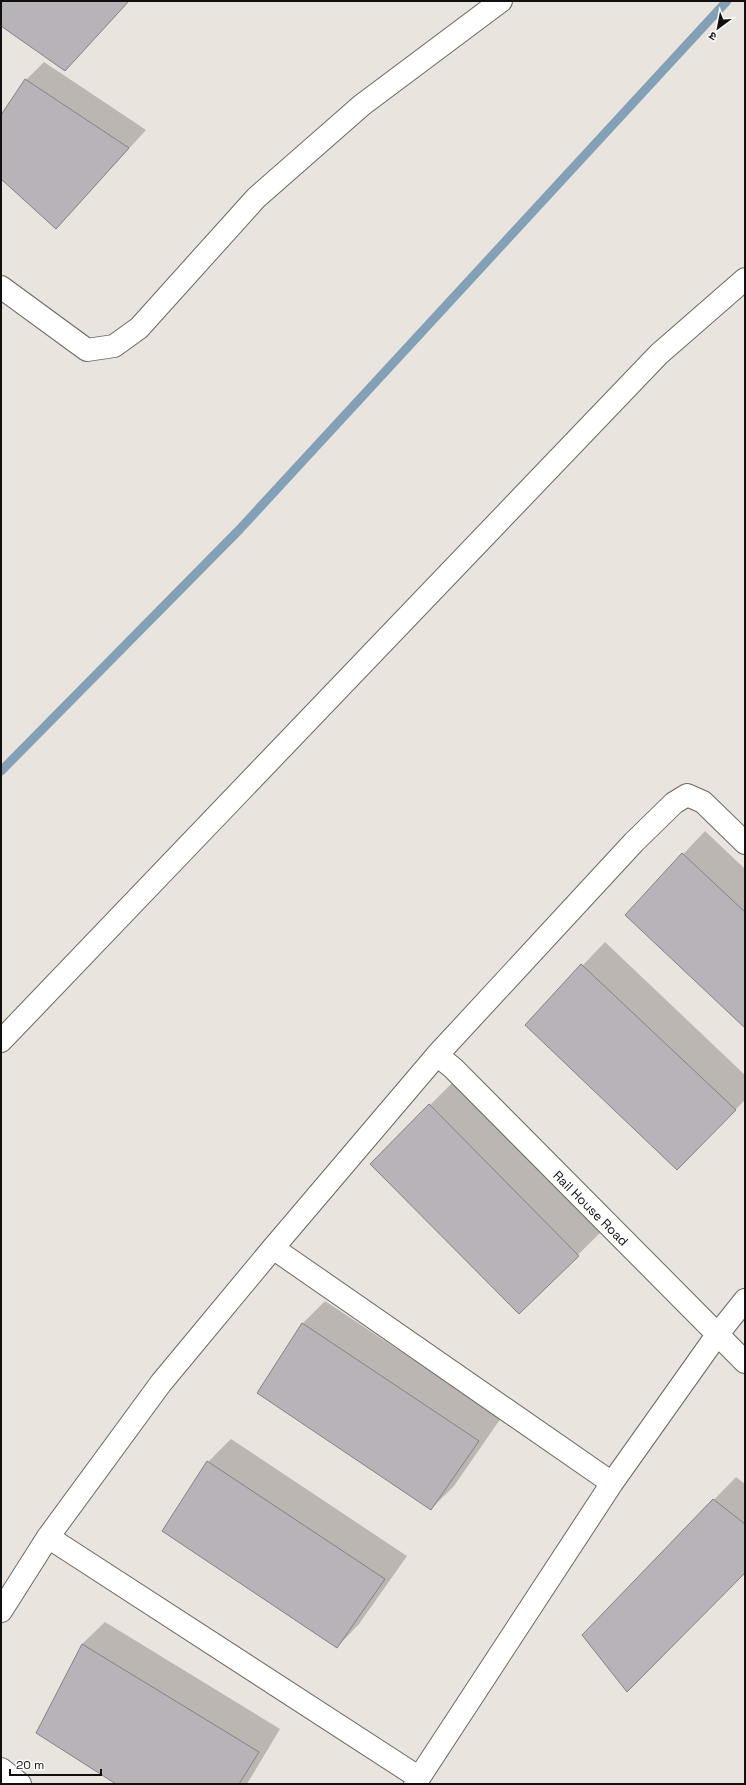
<svg xmlns="http://www.w3.org/2000/svg" width="746" height="1785" viewBox="0 0 746 1785" font-family="'Space Grotesk','Noto Sans Devanagari',sans-serif">
<style>
.shadow{fill:#0003}
.lines{fill:none;stroke-linecap:round;stroke-linejoin:round}
.stream{stroke:#84a0b7;stroke-width:9}
.building{fill:#b7b3b8;stroke:#858186}
.minor-casing{stroke:#6c6762;stroke-width:24}
.minor{stroke:#fff;stroke-width:22}
.labels{text-anchor:middle;stroke-width:3;stroke-linejoin:round;paint-order:stroke}
.street-label{font-size:13px;fill:#12100e;stroke:#fff}
</style>
<rect width="100%" height="100%" fill="#eae4df"/>
<!-- shadow -->
<path class="shadow" d="M 1,1 L 129,1 L 65,70 L 1,24 Z
M 44,62 L 146,130 L 74,209 L 1,178 L 1,117 L 26,80 Z
M 705,831 L 745,869 L 745,1027 L 627,914 Z
M 605,942 L 745,1075 L 745,1100 L 677,1169 L 526,1025 Z
M 452,1083 L 601,1232 L 519,1313 L 430,1105 Z
M 325,1301 L 501,1418 L 454,1486 L 431,1509 L 302,1324 Z
M 231,1439 L 407,1556 L 359,1624 L 337,1647 L 164,1531 L 208,1462 Z
M 736,1477 L 745,1484 L 745,1572 L 583,1635 Z
M 105,1622 L 280,1729 L 247,1784 L 118,1784 L 82,1644 Z"/>
<g class="lines">
<!-- stream -->
<path class="stream" d="M 1,771 L 239,530 L 727,1"/>
</g>
<!-- building -->
<path class="building" d="M 1,1 L 129,1 L 65,71 L 1,26 Z
M 25,79 L 129,148 L 56,229 L 1,179 L 1,115 Z
M 682,853 L 745,912 L 745,1028 L 625,915 Z
M 581,964 L 736,1110 L 677,1170 L 525,1025 Z
M 429,1104 L 579,1256 L 519,1314 L 370,1164 Z
M 302,1323 L 479,1441 L 431,1510 L 257,1393 Z
M 207,1461 L 385,1579 L 337,1648 L 162,1531 Z
M 713,1499 L 745,1524 L 745,1573 L 627,1692 L 582,1635 Z
M 82,1644 L 259,1752 L 239,1784 L 116,1784 L 36,1733 Z"/>
<g class="lines">
<!-- minor casing -->
<g class="minor-casing">
<path id="minor" d="M 1,287 L 87,350 L 114,346 L 139,328 L 256,198 L 362,105 L 501,1
M 1,1041 L 659,354 L 745,279
M 437,1055 L 453,1068 L 745,1362
M 273,1248 L 437,1055 L 634,842 L 674,803 L 687,795 L 703,802 L 745,843
M 48,1537 L 161,1383 L 273,1248 L 612,1483
M 1,1611 L 48,1537 L 418,1777
M 1,1769 L 20,1784
M 415,1784 L 612,1483 L 717,1335 L 745,1300"/>
</g>
<!-- minor -->
<use href="#minor" class="minor"/>
</g>
<g class="labels">
<!-- street labels -->
<g class="street-label">
<text transform="translate(591 1208) rotate(45)" y="5">Rail House Road</text>
</g>
</g>
<!-- border -->
<rect width="746" height="1785" fill="none" stroke="#12100e" stroke-width="4"/>
<!-- north arrow -->
<g transform="translate(718 28) rotate(212)" stroke="#ffffff" stroke-width="3" paint-order="stroke">
<path d="M0-3L7 15L0 10L-7 15Z" fill="#12100e"/>
<text y="-6" font-size="11" font-weight="bold" text-anchor="middle" fill="#12100e">उ</text>
</g>
<!-- scale -->
<path d="M10 1769v6h91v-6" fill="none" stroke="#12100e" stroke-width="2"/>
<text x="16" y="1769" font-size="12" fill="#12100e" stroke="#ffffff" stroke-width="3" paint-order="stroke">20 m</text>
</svg>
